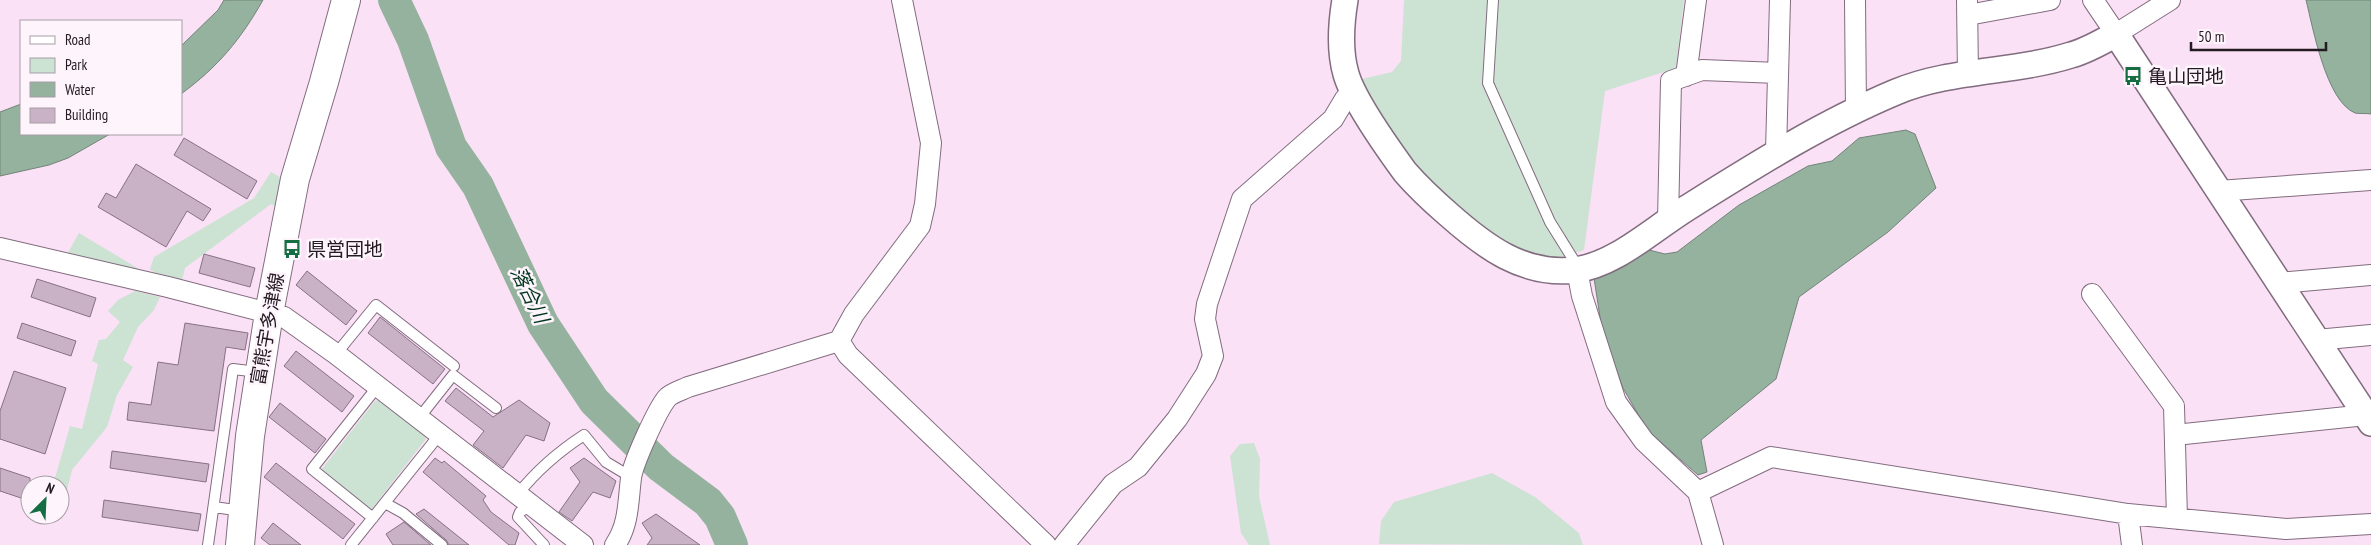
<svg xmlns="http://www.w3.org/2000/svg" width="2371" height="545" viewBox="0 0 2371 545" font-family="'PT Sans Narrow','Noto Sans JP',sans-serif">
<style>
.green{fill:#cce2d3}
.water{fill:#94b29e;stroke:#728479}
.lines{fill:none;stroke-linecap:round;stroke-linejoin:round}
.river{stroke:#94b29e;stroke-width:32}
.building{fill:#cab2c6;stroke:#877184}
.service-casing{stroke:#826c7f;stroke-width:12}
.minor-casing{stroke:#826c7f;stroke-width:22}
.tertiary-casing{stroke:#826c7f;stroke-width:28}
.secondary-casing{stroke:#826c7f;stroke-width:30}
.service{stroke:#fff;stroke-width:10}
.minor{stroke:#fff;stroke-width:20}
.tertiary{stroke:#fff;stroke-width:25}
.secondary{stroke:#fff;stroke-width:28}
.labels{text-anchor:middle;stroke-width:5;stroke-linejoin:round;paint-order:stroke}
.poi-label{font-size:19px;fill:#231a22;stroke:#fef4fc;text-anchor:start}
.street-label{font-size:19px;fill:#231a22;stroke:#fef4fc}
.water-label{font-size:20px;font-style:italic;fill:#00371c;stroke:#fef4fc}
</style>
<rect width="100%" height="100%" fill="#fbe1f6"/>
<!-- green -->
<path class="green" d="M 1404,0 L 1684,0 L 1676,68 L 1605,91 L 1584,250 C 1576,253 1566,257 1558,258 C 1546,259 1528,256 1517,253 C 1510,251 1503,245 1497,241 C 1447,209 1383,135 1362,79 L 1392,72 L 1401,61 Z
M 271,172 L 285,180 L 278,208 L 271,204 L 185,268 L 181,284 L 158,276 L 150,269 L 154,257 L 254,198 Z
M 79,233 L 149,275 L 66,256 Z
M 135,291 L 160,297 L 154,310 L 138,327 L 123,360 L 133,367 L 117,395 L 107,427 L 72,470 L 66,494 L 60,494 L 60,485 L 53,485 L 70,426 L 82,429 L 98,364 L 92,361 L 99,340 L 106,339 L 120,322 L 108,311 L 118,300 Z
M 380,400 L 426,435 L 426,439 L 371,510 L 321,470 L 375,401 Z
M 1254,443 L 1260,459 L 1259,496 L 1270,545 L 1249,545 L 1241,533 L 1230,456 L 1240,444 Z
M 1492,473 L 1535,497 L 1579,533 L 1583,545 L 1379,544 L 1381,521 L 1394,502 Z"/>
<!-- water -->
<path class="water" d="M 224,0 L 263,0 C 241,39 218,67 181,94 L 181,46 L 218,10 Z
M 2306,0 L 2371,0 L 2371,114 C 2366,113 2359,114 2355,113 C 2326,101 2313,28 2306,0 Z
M 21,104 L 21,134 L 110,134 L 68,158 L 49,165 L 0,176 L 0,112 Z
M 1906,130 L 1915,134 L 1936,188 L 1888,232 L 1799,297 L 1776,379 L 1701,440 L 1707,472 L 1698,475 L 1647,430 L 1623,388 L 1602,330 L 1594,278 L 1623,266 L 1649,250 L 1665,254 L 1677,252 L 1739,205 L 1808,166 L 1832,161 L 1859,138 Z"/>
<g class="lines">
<!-- river -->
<path class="river" d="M 394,0 L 413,40 L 451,147 L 478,186 L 543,324 L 594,401 L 661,467 L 708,502 L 720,517 L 732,545"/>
</g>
<!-- building -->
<path class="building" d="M 184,138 L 257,181 L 247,199 L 174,155 Z
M 136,164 L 211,209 L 203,221 L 187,211 L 166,247 L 98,207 L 106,193 L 116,198 Z
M 204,254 L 255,268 L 250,287 L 199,273 Z
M 307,271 L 357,311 L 346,325 L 296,285 Z
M 37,279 L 96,298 L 90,317 L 31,297 Z
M 380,317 L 445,369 L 433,384 L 368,333 Z
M 22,323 L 76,341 L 71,356 L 17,338 Z
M 185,323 L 248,333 L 245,350 L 226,347 L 214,431 L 127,420 L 129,402 L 151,405 L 158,362 L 178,365 Z
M 296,351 L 354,396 L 342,412 L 284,366 Z
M 14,371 L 66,388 L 45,454 L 0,439 L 0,411 Z
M 456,388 L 493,417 L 519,400 L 550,423 L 544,441 L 526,435 L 503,468 L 473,445 L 484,431 L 445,401 Z
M 280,403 L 326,439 L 315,453 L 269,417 Z
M 112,451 L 209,464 L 206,482 L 110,468 Z
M 435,458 L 442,463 L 444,461 L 486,496 L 483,500 L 491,512 L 519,533 L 515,545 L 509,545 L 423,472 Z
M 584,458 L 616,481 L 610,498 L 593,492 L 572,521 L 559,512 L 580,482 L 570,468 Z
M 276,463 L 355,524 L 343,539 L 264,477 Z
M 0,468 L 30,478 L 30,501 L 0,491 Z
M 104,500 L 201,514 L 198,531 L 102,517 Z
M 424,509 L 469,545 L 449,545 L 446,540 L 416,514 Z
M 656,514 L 700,545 L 647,545 L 652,538 L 642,523 Z
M 404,522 L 431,545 L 393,545 L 386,534 Z
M 273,523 L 301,545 L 270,545 L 261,538 Z"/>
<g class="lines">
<!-- service casing -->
<g class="service-casing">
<path id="service" d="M 1493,0 L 1488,83 L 1550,222 L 1573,259 L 1577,269
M 336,354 L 376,305 L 454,366
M 419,418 L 453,375 L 496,408
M 518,494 C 537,470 558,452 584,435 L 606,462 L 631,477
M 385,503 L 403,513 L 442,545
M 531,505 L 520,512 L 518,517 L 544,545
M 214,507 L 242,511
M 373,518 L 312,469 L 378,386
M 208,545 L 233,369 L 258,372
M 351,545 L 440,434"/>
</g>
<!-- minor casing -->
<g class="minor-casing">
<path id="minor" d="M 1855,0 L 1856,111
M 1967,0 L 1968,75
M 2093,0 L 2116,34 L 2170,0
M 1968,15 L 2050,0
M 1686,76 L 1696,0
M 1776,152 L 1780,0
M 2218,191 L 2371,180
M 1668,221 L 1671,81 L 1702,70 L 1778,73
M 0,248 L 168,287 L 284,317 L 336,354 L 583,545
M 1577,270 L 1582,296 L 1616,402 L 1644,441 L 1698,492 L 1713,545
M 2279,283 L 2371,275
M 2092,294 L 2174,406 L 2177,519
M 2316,340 L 2371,335
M 839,341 L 848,355 L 1046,545
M 2175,435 L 2366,415
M 1698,492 L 1771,457 L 2128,514 L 2286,529 L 2371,524
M 2128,514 L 2132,545
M 615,545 C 629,525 628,502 631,478 C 633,463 657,410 667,398 C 671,393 682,390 688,387 L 839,341 L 854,314 L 920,226 L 925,204 L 931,143 L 902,0
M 1064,545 L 1113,484 L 1138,467 L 1177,419 L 1206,374 L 1213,356 L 1205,319 L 1207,304 L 1242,199 L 1333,119 L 1345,99 L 1353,90"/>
</g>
<!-- tertiary casing -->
<g class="tertiary-casing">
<path id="tertiary" d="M 1345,0 C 1341,24 1339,50 1346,74 C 1353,99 1389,150 1405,172 C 1418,187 1433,201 1448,214 C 1484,246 1523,276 1575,270 C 1615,265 1653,229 1687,208 C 1754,166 1822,123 1896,92 C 1951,69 2014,73 2071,55 C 2086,51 2102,42 2116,34 L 2371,423"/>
</g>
<!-- secondary casing -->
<g class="secondary-casing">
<path id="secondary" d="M 240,545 L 250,436 L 269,313 L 295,179 L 324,82 L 346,0"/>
</g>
<!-- service -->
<use href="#service" class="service"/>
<!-- minor -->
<use href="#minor" class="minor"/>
<!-- tertiary -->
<use href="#tertiary" class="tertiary"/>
<!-- secondary -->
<use href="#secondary" class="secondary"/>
</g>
<!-- icons -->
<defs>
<g id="bus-bare" transform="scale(1.5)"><path d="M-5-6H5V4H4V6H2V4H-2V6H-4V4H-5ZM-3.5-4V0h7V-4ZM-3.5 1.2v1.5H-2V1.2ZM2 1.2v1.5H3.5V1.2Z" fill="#146e42" stroke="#fef4fc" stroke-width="2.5" paint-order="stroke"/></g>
</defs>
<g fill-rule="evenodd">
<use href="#bus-bare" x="2133" y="76"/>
<use href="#bus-bare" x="292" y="249"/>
</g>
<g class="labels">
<!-- poi labels -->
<g class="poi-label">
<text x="2148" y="83">亀山団地</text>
<text x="307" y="256">県営団地</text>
</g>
<!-- street labels -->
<g class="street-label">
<text transform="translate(267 329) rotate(-80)" y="7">富熊宇多津線</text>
</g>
<!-- water labels -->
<g class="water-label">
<text transform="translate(530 295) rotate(64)" y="7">落合川</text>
</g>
</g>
<!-- legend -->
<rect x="20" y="20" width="162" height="115" fill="#fef4fc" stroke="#a69da5"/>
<rect x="30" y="36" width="25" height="8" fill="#ffffff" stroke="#a69da5"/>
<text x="65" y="45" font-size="15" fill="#231a22">Road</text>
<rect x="30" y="58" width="25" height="15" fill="#cce2d3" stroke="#a69da5"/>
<text x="65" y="70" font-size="15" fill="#231a22">Park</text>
<rect x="30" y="82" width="25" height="15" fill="#94b29e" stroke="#a69da5"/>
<text x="65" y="95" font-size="15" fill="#231a22">Water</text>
<rect x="30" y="108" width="25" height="15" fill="#cab2c6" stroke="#a69da5"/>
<text x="65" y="120" font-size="15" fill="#231a22">Building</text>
<!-- north arrow -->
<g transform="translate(45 500) rotate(24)"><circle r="24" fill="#fef4fc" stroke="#a69da5"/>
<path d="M0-4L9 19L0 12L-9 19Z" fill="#146e42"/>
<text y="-8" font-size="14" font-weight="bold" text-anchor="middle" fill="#231a22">N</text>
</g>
<!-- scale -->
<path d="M2191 42v8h135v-8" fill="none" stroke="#231a22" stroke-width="2.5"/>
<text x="2198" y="42" font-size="15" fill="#231a22" stroke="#fef4fc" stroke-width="4" paint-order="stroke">50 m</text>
</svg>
